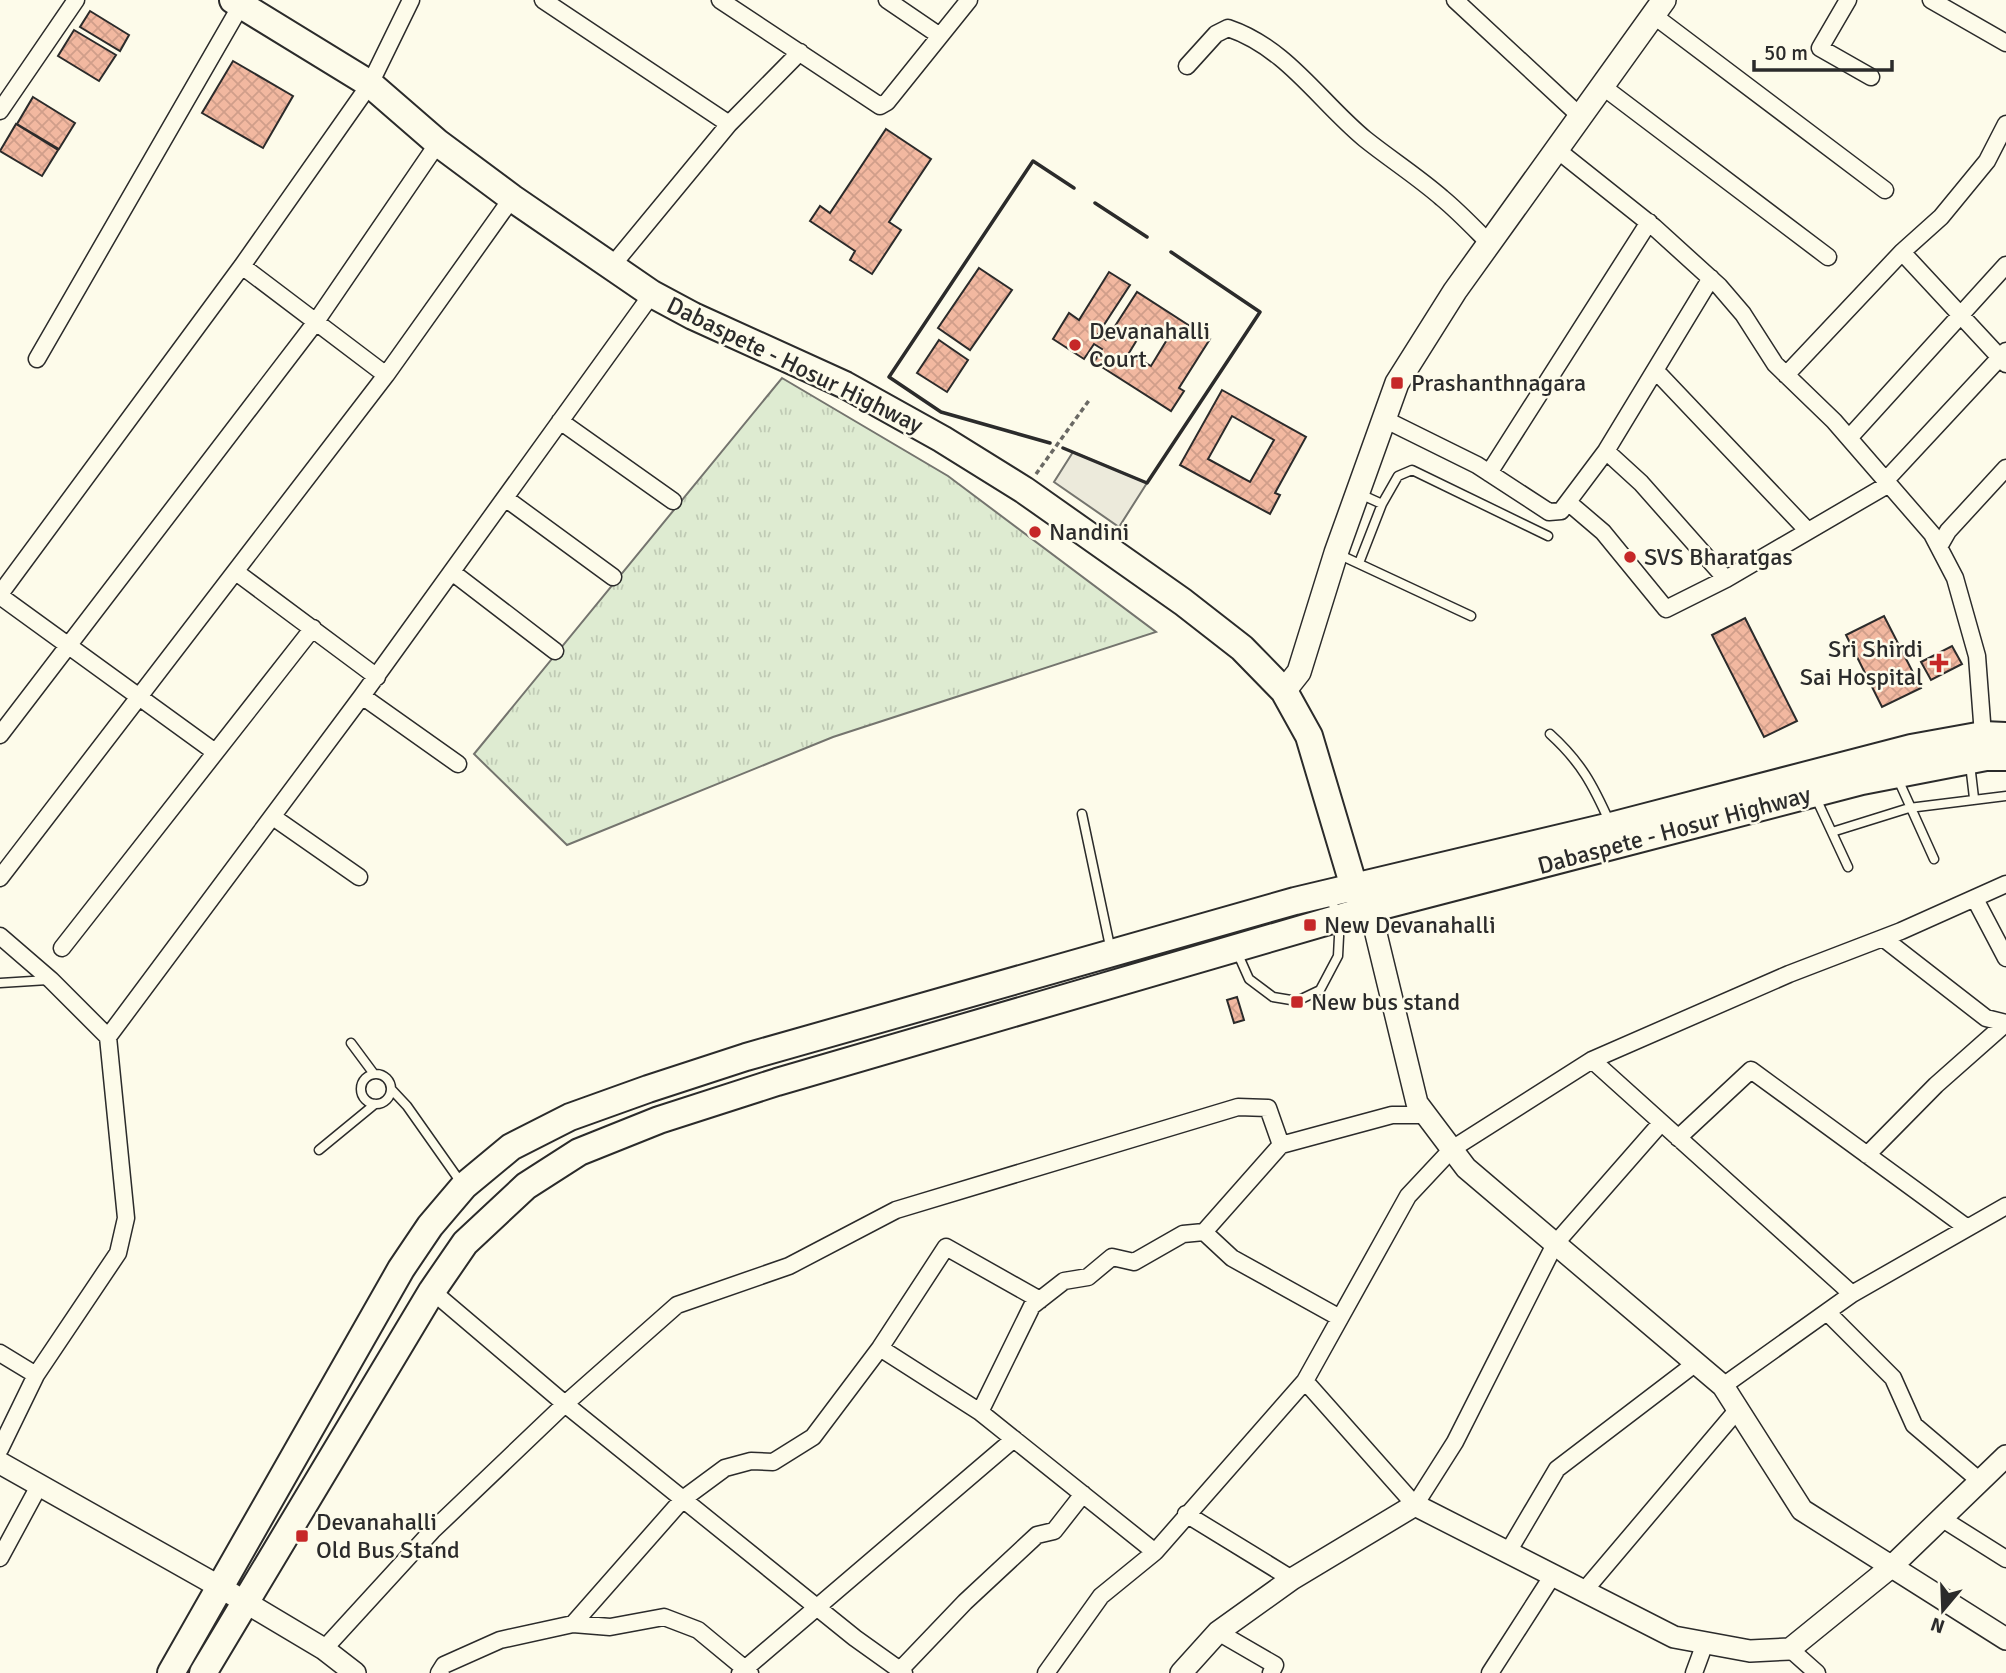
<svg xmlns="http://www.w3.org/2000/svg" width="2006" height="1673" viewBox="0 0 2006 1673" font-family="Signika,sans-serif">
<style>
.park{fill:url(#park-tufts);stroke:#74746e;stroke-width:2}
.parking{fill:#eceadb;stroke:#74746e;stroke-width:2}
.building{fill:url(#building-cross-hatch);stroke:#2b2b2b;stroke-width:2;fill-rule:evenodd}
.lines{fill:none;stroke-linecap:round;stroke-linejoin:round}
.service-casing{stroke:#2b2b2b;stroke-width:11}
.minor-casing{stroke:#2b2b2b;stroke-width:19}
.tertiary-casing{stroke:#2b2b2b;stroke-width:24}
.secondary-casing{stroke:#2b2b2b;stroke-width:26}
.primary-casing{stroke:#2b2b2b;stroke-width:30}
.path{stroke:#6a6964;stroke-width:3.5;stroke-dasharray:5 3.5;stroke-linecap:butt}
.service{stroke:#fdfbea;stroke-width:8}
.minor{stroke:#fdfbea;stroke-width:16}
.tertiary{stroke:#fdfbea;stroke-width:21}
.secondary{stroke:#fdfbea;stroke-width:23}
.primary{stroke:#fdfbea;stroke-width:26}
.wall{stroke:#2b2b2b;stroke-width:3.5}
.poi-dot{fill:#c62828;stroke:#fdfbea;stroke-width:2.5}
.labels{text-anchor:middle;stroke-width:5;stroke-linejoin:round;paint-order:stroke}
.poi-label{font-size:24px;fill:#2b2b2b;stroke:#fdfbea;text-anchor:start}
.street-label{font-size:24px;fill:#2b2b2b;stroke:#fdfbea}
</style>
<defs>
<pattern id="park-tufts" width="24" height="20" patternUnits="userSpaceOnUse" patternTransform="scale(1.75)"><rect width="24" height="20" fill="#deebd1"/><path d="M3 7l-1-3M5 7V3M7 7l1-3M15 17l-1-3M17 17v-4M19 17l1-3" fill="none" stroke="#bfcab4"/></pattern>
<pattern id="building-cross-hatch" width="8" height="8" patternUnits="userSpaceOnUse" patternTransform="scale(1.75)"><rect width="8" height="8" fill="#f2b8a0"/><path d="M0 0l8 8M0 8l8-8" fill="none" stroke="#d09e8a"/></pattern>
</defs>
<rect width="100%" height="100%" fill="#fdfbea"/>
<!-- park -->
<path class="park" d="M 782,378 L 948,476 L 1156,632 L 833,737 L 567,845 L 474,754 Z"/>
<!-- parking -->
<path class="parking" d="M 1073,452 L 1147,483 L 1119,527 L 1054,482 Z"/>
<!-- building -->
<path class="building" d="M 90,11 L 129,35 L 120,51 L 80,27 Z
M 74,30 L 116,55 L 99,81 L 58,56 Z
M 233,61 L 293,96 L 263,148 L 202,113 Z
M 33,97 L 75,123 L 59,149 L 17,124 Z
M 16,124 L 58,150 L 42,176 L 0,151 Z
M 886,129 L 931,159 L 889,222 L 901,230 L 872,274 L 850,260 L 855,251 L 810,221 L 820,206 L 830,213 Z
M 979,268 L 1012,290 L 970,350 L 938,328 Z
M 1109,272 L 1130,285 L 1098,334 L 1106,340 L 1137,292 L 1210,339 L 1179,388 L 1184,391 L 1171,411 L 1094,362 L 1102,349 L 1094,344 L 1084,359 L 1053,339 L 1069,313 L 1079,320 ZM 1146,325 L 1168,338 L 1151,366 L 1129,353 Z
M 939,340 L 968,360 L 947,392 L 917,373 Z
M 1222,390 L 1306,437 L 1275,493 L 1280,495 L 1270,514 L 1180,465 ZM 1232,416 L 1274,440 L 1250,482 L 1208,459 Z
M 1884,616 L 1921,688 L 1882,707 L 1846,635 Z
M 1745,618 L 1797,721 L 1764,737 L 1712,635 Z
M 1952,646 L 1962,664 L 1931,680 L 1921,662 Z
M 1237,997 L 1244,1020 L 1234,1023 L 1227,1000 Z"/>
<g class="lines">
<!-- service casing -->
<g class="service-casing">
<path id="service" d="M 1360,494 L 1382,504 L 1398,476 L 1412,470 L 1548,536
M 1338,554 L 1471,616
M 1359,563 L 1382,504
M 1550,734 C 1581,762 1593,785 1610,823
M 1970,764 L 1974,798
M 1897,777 L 1934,859
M 1815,796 L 1848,867
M 1082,814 L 1111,951
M 1832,832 L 1909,808 L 2006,796
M 1237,952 L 1249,979 L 1273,997 L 1297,1001 L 1320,990 L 1338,956 L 1340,917 L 1328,896
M 0,983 L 48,980
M 351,1043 L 374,1074
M361 1089a15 15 0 1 1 30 0a15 15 0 1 1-30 0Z
M 392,1090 L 407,1106 L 462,1184
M 319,1150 L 375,1104"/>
</g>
<!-- minor casing -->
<g class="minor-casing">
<path id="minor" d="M 543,0 L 729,124
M 720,0 L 880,106 L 887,102 L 969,0
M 887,0 L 940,36
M 1455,0 L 1580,116
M 1848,0 L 1820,48 L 1871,77
M 1931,0 L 2006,43
M 1653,15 L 1885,190
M 1187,66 L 1216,34 L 1228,28 C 1287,48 1319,101 1365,139 C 1390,159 1418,177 1442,198 C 1459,212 1474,228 1489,243
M 1602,86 L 1828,257
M 0,111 L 76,0
M 1556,149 L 1654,227 L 1719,286 L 1743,314 L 1775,364 L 1834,421 L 1932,534 L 1955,578 L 1977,656 L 1983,735
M 1902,252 L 2006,364
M 242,266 L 386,375
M 611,267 L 729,124 L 800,52
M 37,359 L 244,0
M 1656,371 L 1807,530
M 1786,375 L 1902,252 L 1941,217 L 1987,161 L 2006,124
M 1384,419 L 1477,465 L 1549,512 L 1561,511 L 1606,451 L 1711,278
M 560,421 L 673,501
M 1849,438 L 2006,265
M 1606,451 L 1641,483 L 1726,579
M 1489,473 L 1649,222
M 1886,480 L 2006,351
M 505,498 L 613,577
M 1569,503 L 1603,532 L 1666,609 L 1726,579 L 1889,484
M 1940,545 L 1948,531 L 2006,468
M 236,572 L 377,677
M 452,572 L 555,651
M 0,594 L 242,266 L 370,84 L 411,0
M 0,596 L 215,752
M 362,696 L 458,764
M 0,735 L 315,323 L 438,143
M 273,817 L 359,877
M 0,878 L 386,375 L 512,198
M 1975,899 L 2006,958
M 0,936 L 51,980 L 108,1037 L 126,1218 L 118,1253 L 36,1375 L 0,1449
M 1883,938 L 1986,1018 L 2006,1023
M 62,948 L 313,628
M 108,1037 L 362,696 L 652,294
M 1592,1060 L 1852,1294
M 1661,1123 L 1555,1244 L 1455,1442 L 1415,1505 L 1305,1381 L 1408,1196 L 1452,1149 L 1592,1060 L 1789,974 L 1901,931 L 2006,884
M 1678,1138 L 1751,1070 L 1966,1227
M 1867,1155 L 1936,1085 L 2006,1023
M 432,1291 L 565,1404 L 855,1638 L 904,1673
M 1827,1312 L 1893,1378 L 1914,1425 L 1980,1481
M 1340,1318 L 1232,1258 L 1204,1232 L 1281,1145 L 1392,1115 L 1426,1115
M 880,1348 L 980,1412 L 1155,1552 L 1305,1381
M 0,1353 L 36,1375
M 1723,1386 L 1852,1294 L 2006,1206
M 980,1412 L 1032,1306 L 1064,1281 L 1088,1277 L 1112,1257 L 1134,1262 L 1183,1234 L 1204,1232
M 1186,1514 L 1292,1579
M 1941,1518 L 2006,1559
M 1508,1552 L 1557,1469 L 1696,1363
M 0,1558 L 40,1484
M 1584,1591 L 1739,1408
M 573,1624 L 683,1499 L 725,1468 L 751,1461 L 773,1462 L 813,1437 L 880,1348 L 946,1247 L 1040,1300
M 1218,1632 L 1275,1665 L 1271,1673
M 324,1649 L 432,1531 L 565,1404 L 677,1305 L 789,1266 L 896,1210 L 1238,1107 L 1268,1108 L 1281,1145
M 1790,1649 L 1817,1673
M 900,1670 L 965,1602 L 1037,1535 L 1054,1531 L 1083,1494
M 439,1673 L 444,1665 L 500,1640 L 573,1624 L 610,1627 L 664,1617 L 698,1630 L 750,1673
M 740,1673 L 1014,1439
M 1046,1673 L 1101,1596 L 1155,1552
M 1490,1673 L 1553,1575
M 1694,1673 L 1705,1643"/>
</g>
<!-- tertiary casing -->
<g class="tertiary-casing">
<path id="tertiary" d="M 1370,909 L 1417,1103 L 1466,1168 L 1723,1386 L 1802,1510 L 2006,1639
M 0,1463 L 220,1587 L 324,1649 L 355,1673
M 1181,1673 L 1218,1632 L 1292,1579 L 1415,1505 L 1674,1637 L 1750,1651 L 1790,1649 L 1891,1567 L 2006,1456"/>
</g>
<!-- secondary casing -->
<g class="secondary-casing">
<path id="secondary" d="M 1284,691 L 1299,672 L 1336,553 L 1397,383 L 1455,291 L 1664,0"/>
</g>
<!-- primary casing -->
<g class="primary-casing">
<path id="primary" d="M 233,0 L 370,84 L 438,143 L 512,198 L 652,294 L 693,316 L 845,385 L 942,439 L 1024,490 L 1183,602 L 1242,648 L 1284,691 L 1309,736 L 1354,887 L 1363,899
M 171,1673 L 401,1269 L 430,1226 L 464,1186 L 511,1147 L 570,1117 L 648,1089 L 746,1057 L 1295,901 L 1611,826 L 1911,748 L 1983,735 L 2006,736
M 203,1673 L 432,1291 L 465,1243 L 526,1186 L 579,1152 L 659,1120 L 777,1082 L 1370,909 L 1862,781 L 1986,757 L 2006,757"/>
</g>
<!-- path -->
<path class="path" d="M 1036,474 L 1090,399"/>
<!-- service -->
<use href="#service" class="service"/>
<!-- minor -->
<use href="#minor" class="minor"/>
<!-- tertiary -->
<use href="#tertiary" class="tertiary"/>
<!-- secondary -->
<use href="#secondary" class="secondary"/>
<!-- primary -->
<use href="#primary" class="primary"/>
<!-- wall -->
<path class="wall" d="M 1095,203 L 1147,237
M 1050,443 L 941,412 L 889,377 L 1033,161 L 1074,188
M 1063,448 L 1147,483 L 1260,312 L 1171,252"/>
</g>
<!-- markers -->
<g class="poi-dot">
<circle cx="1075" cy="345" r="7"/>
<rect x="1390" y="376" width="14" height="14" rx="3.5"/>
<circle cx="1035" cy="532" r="7"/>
<circle cx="1630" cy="557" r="7"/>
<path d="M1935.5 652.5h7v7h7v7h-7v7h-7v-7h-7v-7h7z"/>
<rect x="1303" y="918" width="14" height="14" rx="3.5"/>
<rect x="1290" y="995" width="14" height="14" rx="3.5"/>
<rect x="295" y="1529" width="14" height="14" rx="3.5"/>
</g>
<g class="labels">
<!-- poi labels -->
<g class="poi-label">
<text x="1089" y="339">Devanahalli<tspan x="1089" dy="28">Court</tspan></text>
<text x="1411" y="391">Prashanthnagara</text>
<text x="1049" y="540">Nandini</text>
<text x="1644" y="565">SVS Bharatgas</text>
<text x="1923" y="657" text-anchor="end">Sri Shirdi<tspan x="1923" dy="28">Sai Hospital</tspan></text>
<text x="1324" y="933">New Devanahalli</text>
<text x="1311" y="1010">New bus stand</text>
<text x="316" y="1530">Devanahalli<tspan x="316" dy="28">Old Bus Stand</tspan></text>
</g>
<!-- street labels -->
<g class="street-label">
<text transform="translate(795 365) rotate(26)" y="8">Dabaspete - Hosur Highway</text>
<text transform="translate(1674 830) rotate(-15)" y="8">Dabaspete - Hosur Highway</text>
</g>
</g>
<!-- north arrow -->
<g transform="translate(1943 1610) rotate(199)" stroke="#fdfbea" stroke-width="5" paint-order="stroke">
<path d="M0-5L12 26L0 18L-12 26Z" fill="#2b2b2b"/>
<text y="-10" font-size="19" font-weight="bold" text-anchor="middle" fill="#2b2b2b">N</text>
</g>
<!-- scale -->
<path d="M1754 60v10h138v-10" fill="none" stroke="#2b2b2b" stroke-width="3.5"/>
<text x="1764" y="60" font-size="21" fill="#2b2b2b" stroke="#fdfbea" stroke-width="5" paint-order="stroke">50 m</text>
</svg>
